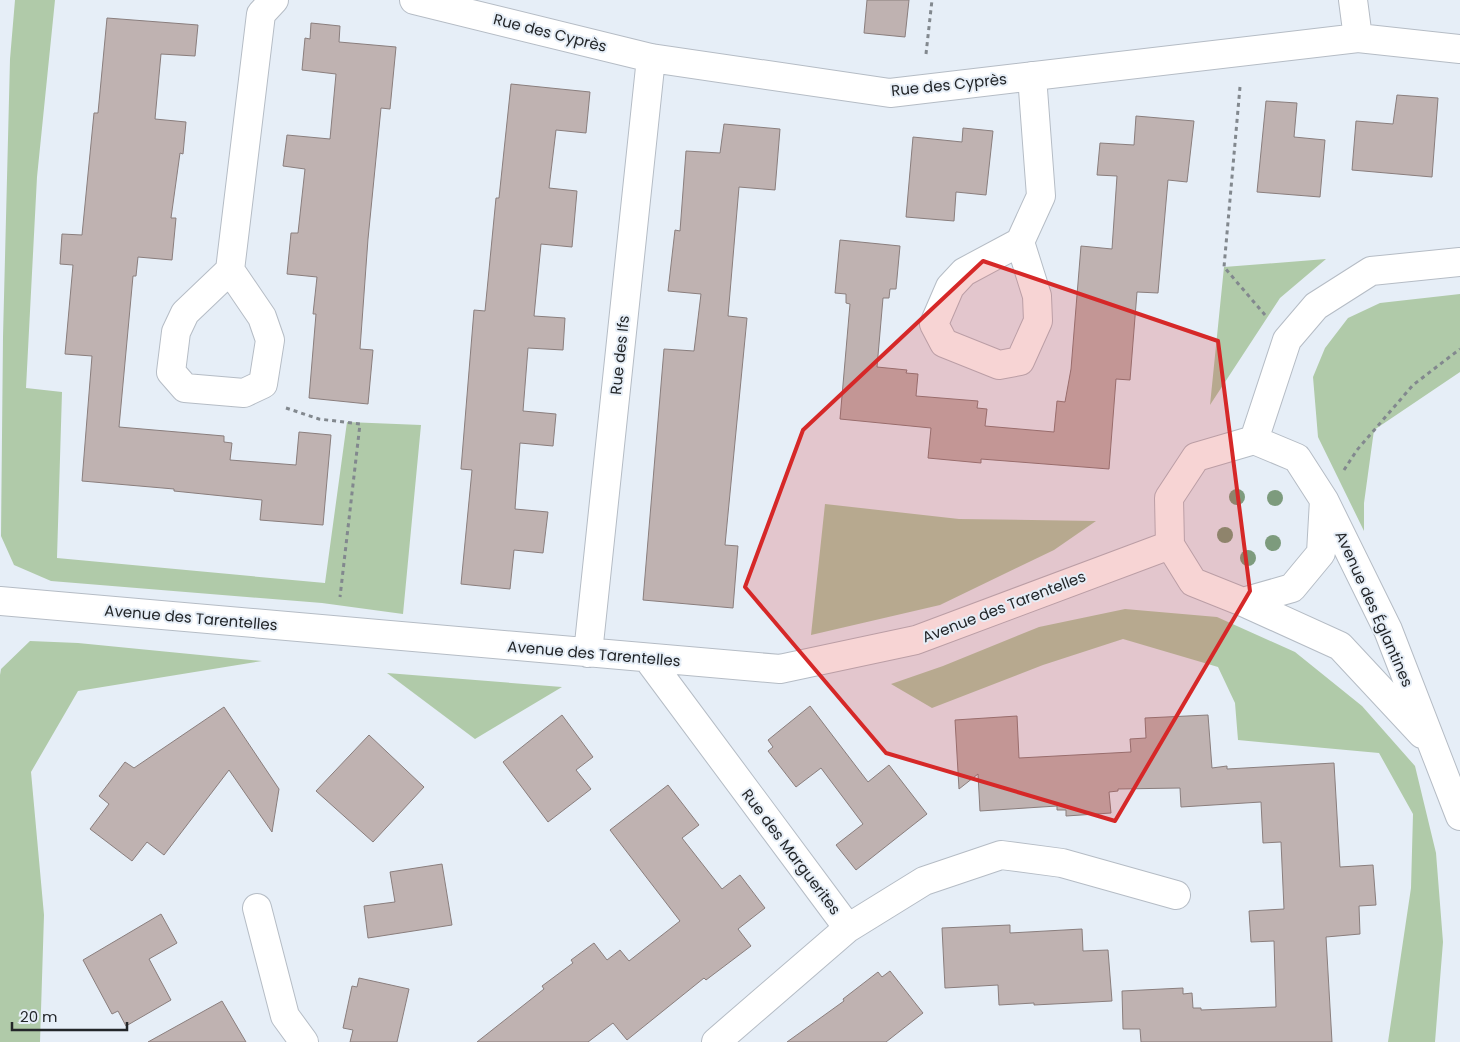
<svg xmlns="http://www.w3.org/2000/svg" width="1460" height="1042" viewBox="0 0 1460 1042" font-family="Poppins,sans-serif">
<style>
.green{fill:#b0caa9}
.building{fill:#bfb2b1;stroke:#8a7e7d}
.lines{fill:none;stroke-linecap:round;stroke-linejoin:round}
.street-casing{stroke:#b5bcc5;stroke-width:30}
.path{stroke:#82888e;stroke-width:3;stroke-dasharray:4 4;stroke-linecap:butt}
.street{stroke:#fff;stroke-width:28}
.tree{fill:#7d9b7d}
.marked{fill:#d62828;fill-opacity:0.2;stroke:#d62828;stroke-width:4;stroke-linejoin:round}
.labels{text-anchor:middle;stroke-width:4;stroke-linejoin:round;paint-order:stroke}
.street-label{font-size:15px;fill:#232629;stroke:#e6eef7}
</style>
<rect width="100%" height="100%" fill="#e6eef7"/>
<!-- green -->
<path class="green" d="M 15,0 L 55,0 L 37,177 L 26,388 L 62,392 L 57,558 L 325,583 L 347,422 L 421,425 L 403,614 L 322,603 L 51,581 L 14,565 L 1,536 L 3,337 L 10,59 Z
M 1326,259 L 1280,298 L 1210,405 L 1224,267 Z
M 1460,294 L 1460,372 L 1374,430 L 1364,503 L 1364,531 L 1318,437 L 1313,377 L 1325,348 L 1348,318 L 1380,303 Z
M 825,504 L 959,519 L 1096,521 L 1054,550 L 940,605 L 811,635 Z
M 1125,609 L 1217,617 L 1295,652 L 1362,706 L 1415,766 L 1436,853 L 1443,942 L 1435,1042 L 1388,1042 L 1411,888 L 1413,814 L 1379,753 L 1238,740 L 1235,703 L 1218,667 L 1123,639 L 1043,665 L 932,708 L 891,684 L 943,666 L 1039,627 Z
M 30,641 L 78,643 L 262,661 L 78,691 L 31,772 L 44,915 L 40,1042 L 0,1042 L 0,675 L 1,669 Z
M 387,673 L 562,687 L 475,739 Z"/>
<!-- building -->
<path class="building" d="M 867,0 L 909,0 L 905,37 L 864,33 Z
M 107,18 L 198,25 L 195,56 L 161,54 L 155,119 L 186,122 L 183,154 L 180,153 L 171,218 L 176,218 L 172,260 L 138,257 L 136,276 L 133,276 L 119,427 L 224,436 L 224,442 L 232,443 L 230,460 L 296,465 L 299,432 L 331,435 L 323,525 L 260,520 L 262,500 L 174,491 L 174,489 L 82,481 L 92,356 L 65,354 L 73,265 L 60,264 L 62,234 L 82,235 L 94,113 L 98,113 Z
M 311,23 L 340,26 L 339,42 L 396,47 L 390,109 L 381,108 L 368,239 L 360,349 L 373,350 L 368,404 L 309,398 L 316,314 L 313,314 L 317,277 L 287,274 L 291,233 L 298,233 L 305,169 L 283,166 L 287,135 L 330,139 L 336,74 L 302,70 L 305,38 L 310,39 Z
M 511,84 L 590,92 L 586,133 L 556,130 L 549,188 L 577,191 L 572,247 L 541,244 L 534,316 L 565,318 L 563,350 L 528,348 L 523,411 L 556,414 L 553,446 L 520,443 L 515,509 L 548,512 L 543,553 L 514,550 L 510,589 L 461,584 L 472,470 L 461,469 L 474,310 L 485,311 L 496,198 L 499,198 Z
M 1397,95 L 1438,98 L 1432,177 L 1352,170 L 1356,121 L 1393,124 Z
M 1266,101 L 1297,103 L 1294,137 L 1325,140 L 1320,197 L 1257,192 Z
M 1136,116 L 1194,121 L 1187,182 L 1168,180 L 1158,293 L 1137,292 L 1130,380 L 1116,379 L 1109,469 L 981,459 L 981,463 L 928,458 L 931,428 L 840,419 L 850,304 L 846,303 L 846,294 L 835,293 L 840,240 L 900,246 L 896,289 L 890,289 L 889,298 L 883,298 L 877,367 L 907,370 L 906,373 L 918,374 L 916,396 L 978,401 L 977,408 L 987,409 L 985,426 L 1054,432 L 1057,401 L 1065,402 L 1071,369 L 1081,246 L 1112,249 L 1117,176 L 1097,175 L 1100,143 L 1134,145 Z
M 724,124 L 780,129 L 775,190 L 739,187 L 728,316 L 747,318 L 725,545 L 738,546 L 733,608 L 643,600 L 664,349 L 694,351 L 701,294 L 668,291 L 675,230 L 680,231 L 686,151 L 720,153 Z
M 963,128 L 993,131 L 986,195 L 956,192 L 954,221 L 906,217 L 913,137 L 962,142 Z
M 810,706 L 868,782 L 889,765 L 927,814 L 856,870 L 836,845 L 863,824 L 821,768 L 796,787 L 768,751 L 773,747 L 768,740 Z
M 224,707 L 279,789 L 272,832 L 229,770 L 164,855 L 147,842 L 132,861 L 90,829 L 109,804 L 99,796 L 125,762 L 134,768 Z
M 562,715 L 593,757 L 576,770 L 591,789 L 548,822 L 503,762 Z
M 1208,715 L 1212,768 L 1227,766 L 1227,769 L 1334,763 L 1340,867 L 1373,865 L 1376,905 L 1359,906 L 1360,934 L 1326,937 L 1332,1042 L 1141,1042 L 1140,1029 L 1123,1029 L 1122,991 L 1183,988 L 1183,994 L 1192,993 L 1193,1008 L 1201,1008 L 1201,1010 L 1276,1007 L 1274,941 L 1251,942 L 1249,911 L 1284,909 L 1281,842 L 1263,843 L 1261,802 L 1181,807 L 1180,788 L 1118,789 L 1118,791 L 1109,792 L 1111,813 L 1066,816 L 1066,810 L 1057,810 L 1057,806 L 980,811 L 978,774 L 959,789 L 955,720 L 1017,716 L 1019,758 L 1131,752 L 1130,739 L 1146,738 L 1145,718 Z
M 369,735 L 424,787 L 373,842 L 316,791 Z
M 668,785 L 699,825 L 682,838 L 722,889 L 740,875 L 765,908 L 738,929 L 751,946 L 706,980 L 704,978 L 627,1040 L 613,1023 L 588,1042 L 477,1042 L 544,989 L 542,986 L 573,963 L 571,960 L 594,943 L 607,960 L 620,950 L 629,961 L 680,921 L 610,830 Z
M 442,864 L 452,925 L 368,938 L 364,906 L 395,902 L 390,872 Z
M 161,914 L 177,943 L 149,959 L 171,1000 L 126,1026 L 118,1011 L 112,1014 L 83,960 Z
M 1010,925 L 1010,933 L 1082,929 L 1083,951 L 1108,950 L 1112,1001 L 1034,1005 L 1034,1003 L 999,1005 L 998,985 L 945,988 L 942,928 Z
M 890,971 L 923,1013 L 886,1042 L 787,1042 L 844,1001 L 843,999 L 878,972 L 882,977 Z
M 359,978 L 409,989 L 397,1042 L 350,1042 L 353,1030 L 343,1028 L 352,986 L 357,987 Z
M 222,1001 L 246,1042 L 148,1042 Z"/>
<g class="lines">
<!-- street casing -->
<g class="street-casing">
<path id="street" d="M 414,0 L 651,58 L 890,93 L 1358,38 L 1460,49
M 1353,0 L 1358,38
M 1020,242 L 1037,296 L 1038,321 L 1020,361 L 999,365 L 944,343 L 934,324 L 950,287 L 964,272 L 1020,242 L 1041,196 L 1032,76
M 230,270 L 262,317 L 270,340 L 263,384 L 244,393 L 185,388 L 171,372 L 176,332 L 185,313 L 230,270 L 261,14 L 274,0
M 1254,440 L 1287,340 L 1316,306 L 1371,271 L 1460,262
M 1324,500 L 1321,553 L 1292,588 L 1243,602 L 1193,582 L 1170,545 L 1169,498 L 1196,457 L 1254,440 L 1297,458 L 1324,500 L 1388,630 L 1460,816
M 0,601 L 780,669 L 916,640 L 1170,545
M 1243,602 L 1340,646 L 1422,734
M 588,653 L 651,58
M 648,659 L 848,928 L 716,1042
M 257,908 L 285,1016 L 304,1042
M 848,928 L 924,881 L 1001,855 L 1062,863 L 1176,895"/>
</g>
<!-- path -->
<path class="path" d="M 926,54 L 932,0
M 1240,87 L 1224,267 L 1265,315
M 286,408 L 319,419 L 360,424 L 340,597
M 1344,470 L 1357,450 L 1413,385 L 1460,349"/>
<!-- street -->
<use href="#street" class="street"/>
</g>
<!-- trees -->
<g class="tree">
<circle cx="1237" cy="497" r="8"/>
<circle cx="1275" cy="498" r="8"/>
<circle cx="1225" cy="535" r="8"/>
<circle cx="1273" cy="543" r="8"/>
<circle cx="1248" cy="558" r="8"/>
</g>
<!-- marked area -->
<path class="marked" d="M 983,261 L 1218,341 L 1250,591 L 1115,821 L 886,753 L 745,587 L 803,430 Z"/>
<g class="labels">
<!-- street labels -->
<g class="street-label">
<text transform="translate(550 33) rotate(14)" y="5">Rue des Cyprès</text>
<text transform="translate(949 85) rotate(-6)" y="5">Rue des Cyprès</text>
<text transform="translate(620 355) rotate(-84)" y="5">Rue des Ifs</text>
<text transform="translate(1004 607) rotate(-21)" y="5">Avenue des Tarentelles</text>
<text transform="translate(1374 609) rotate(66)" y="5">Avenue des Églantines</text>
<text transform="translate(191 618) rotate(5)" y="5">Avenue des Tarentelles</text>
<text transform="translate(594 654) rotate(5)" y="5">Avenue des Tarentelles</text>
<text transform="translate(791 852) rotate(53)" y="5">Rue des Marguerites</text>
</g>
</g>
<!-- scale -->
<path d="M12 1022v8h115v-8" fill="none" stroke="#232629" stroke-width="2.5"/>
<text x="20" y="1022" font-size="15" fill="#232629" stroke="#e6eef7" stroke-width="4" paint-order="stroke">20 m</text>
</svg>
